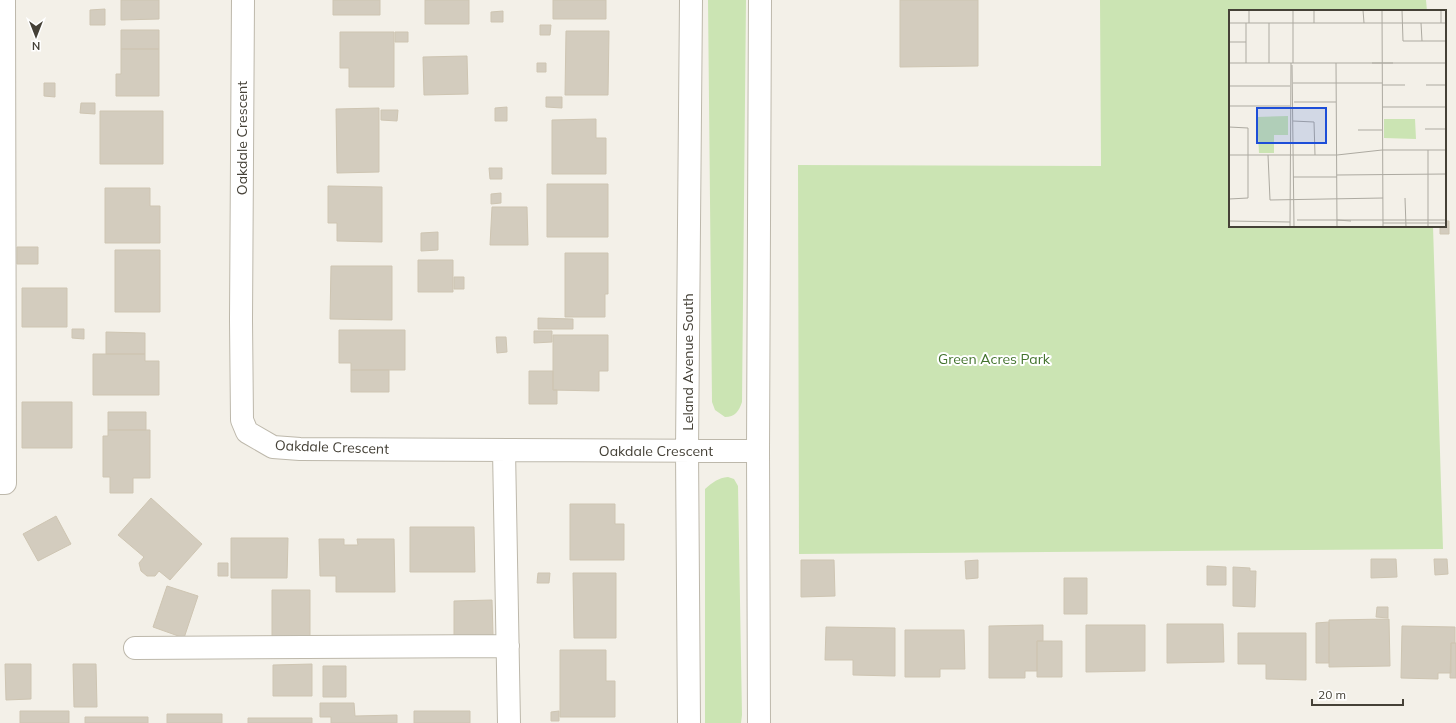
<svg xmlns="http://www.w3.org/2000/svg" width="1456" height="723" viewBox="0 0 1456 723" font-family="Mulish,sans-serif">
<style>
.green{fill:#cbe4b3}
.building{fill:#d3ccbe;stroke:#cec5b2}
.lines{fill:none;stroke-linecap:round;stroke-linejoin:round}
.minor-casing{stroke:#bdb8ab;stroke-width:24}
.minor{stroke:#fff;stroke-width:22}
.labels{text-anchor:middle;stroke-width:4;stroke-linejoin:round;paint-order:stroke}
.street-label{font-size:14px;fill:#454137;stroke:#fff}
.park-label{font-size:14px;fill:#43732e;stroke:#fff}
.inset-road{fill:none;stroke:#adaaa1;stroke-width:1}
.view{fill:#1d4ed8;fill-opacity:0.15;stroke:#1d4ed8;stroke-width:2}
.inset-edge{fill:none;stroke:#454137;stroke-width:2}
</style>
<rect width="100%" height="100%" fill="#f3f0e8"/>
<!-- green -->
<path class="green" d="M 708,0 L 746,0 L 742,402 C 739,411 735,417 725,417 L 715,410 L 712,402 Z
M 1100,0 L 1426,0 L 1427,11 L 1230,11 L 1230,226 L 1433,226 L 1443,549 L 799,554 L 798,165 L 1101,166 Z
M 728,477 L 734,479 L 738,486 L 742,715 L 741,723 L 705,723 L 705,489 C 713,482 718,478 728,477 Z"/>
<!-- building -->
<path class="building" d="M 121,0 L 159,0 L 159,19 L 121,20 Z
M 333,0 L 380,0 L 380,15 L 333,15 Z
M 425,0 L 469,0 L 469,24 L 425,24 Z
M 553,0 L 606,0 L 606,19 L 553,19 Z
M 900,0 L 978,0 L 978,66 L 900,67 Z
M 105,9 L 105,25 L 90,25 L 90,10 Z
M 503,11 L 503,22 L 491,22 L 491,12 Z
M 540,25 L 551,25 L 550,35 L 540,35 Z
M 121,30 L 159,30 L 159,49 L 121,49 Z
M 566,31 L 609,31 L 608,95 L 565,95 Z
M 340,32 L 394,32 L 394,87 L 349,87 L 349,68 L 340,68 Z
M 395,32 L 408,32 L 408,42 L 395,42 Z
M 121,49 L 159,49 L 159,96 L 116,96 L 116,74 L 121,74 Z
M 467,56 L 468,94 L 424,95 L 423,57 Z
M 537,63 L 546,63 L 546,72 L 537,72 Z
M 44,83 L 55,83 L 55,97 L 44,96 Z
M 546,97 L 562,97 L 562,108 L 546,107 Z
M 81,103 L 95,103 L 95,114 L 80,113 Z
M 507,107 L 507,121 L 495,121 L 495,108 Z
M 379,108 L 379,172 L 337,173 L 336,109 Z
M 381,110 L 398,110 L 397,121 L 381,120 Z
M 100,111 L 163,111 L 163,164 L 100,164 Z
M 596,119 L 596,138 L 606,138 L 606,174 L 552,174 L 552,120 Z
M 489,168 L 502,168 L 502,179 L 490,179 Z
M 547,184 L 608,184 L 608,237 L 547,237 Z
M 328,186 L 382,187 L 382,242 L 337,241 L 337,223 L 328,223 Z
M 105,188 L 150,188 L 150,206 L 160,206 L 160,243 L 105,243 Z
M 501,193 L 501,203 L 491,204 L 491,194 Z
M 492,207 L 527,207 L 528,245 L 490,245 Z
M 1445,221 L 1449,221 L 1449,234 L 1440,234 L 1440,226 L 1445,226 Z
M 438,232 L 438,250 L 421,251 L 421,233 Z
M 17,247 L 38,247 L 38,264 L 17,264 Z
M 115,250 L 160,250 L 160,312 L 115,312 Z
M 565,253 L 608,253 L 608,294 L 605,294 L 605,317 L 565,317 Z
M 418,260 L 453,260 L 453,292 L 418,292 Z
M 331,266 L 392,266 L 392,320 L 330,319 Z
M 454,277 L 464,277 L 464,289 L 454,289 Z
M 22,288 L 67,288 L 67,327 L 22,327 Z
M 538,318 L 573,319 L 573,329 L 538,329 Z
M 72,329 L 84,329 L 84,339 L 72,338 Z
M 339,330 L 405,330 L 405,370 L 351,370 L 351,363 L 339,363 Z
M 534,331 L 552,331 L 552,342 L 534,343 Z
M 106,332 L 145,333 L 145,354 L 106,354 Z
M 553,335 L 608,335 L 608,371 L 599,371 L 599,391 L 553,390 Z
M 496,337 L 506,337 L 507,352 L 497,353 Z
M 93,354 L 145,354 L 145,361 L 159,361 L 159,395 L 93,395 Z
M 351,370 L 389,370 L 389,392 L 351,392 Z
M 529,371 L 553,371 L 553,390 L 557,390 L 557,404 L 529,404 Z
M 22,402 L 72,402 L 72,448 L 22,448 Z
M 108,412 L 146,412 L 146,430 L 108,430 Z
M 108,430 L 150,430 L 150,478 L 133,478 L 133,493 L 110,493 L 110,477 L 103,477 L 103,436 L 108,436 Z
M 151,498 L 202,544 L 170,580 L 159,571 L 155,576 L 147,576 L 141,571 L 139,563 L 144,557 L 118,535 Z
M 570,504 L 615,504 L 615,524 L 624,524 L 624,560 L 570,560 Z
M 56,516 L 71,544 L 38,561 L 23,534 Z
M 410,527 L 474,527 L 475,572 L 410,572 Z
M 231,538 L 288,538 L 287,578 L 231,578 Z
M 319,539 L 344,539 L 344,545 L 358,545 L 357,539 L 394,539 L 395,592 L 336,592 L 336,576 L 320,576 Z
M 1371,559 L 1396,559 L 1397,577 L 1371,578 Z
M 1434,559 L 1447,559 L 1448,574 L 1435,575 Z
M 801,560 L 834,560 L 835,596 L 801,597 Z
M 978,560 L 978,578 L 966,579 L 965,561 Z
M 218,563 L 228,563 L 228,576 L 218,576 Z
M 1207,566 L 1226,567 L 1226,585 L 1207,585 Z
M 1233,567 L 1250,568 L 1250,571 L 1256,571 L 1255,607 L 1233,606 Z
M 538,573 L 550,573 L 549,583 L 537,583 Z
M 573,573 L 616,573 L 616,638 L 574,638 Z
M 1064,578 L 1087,578 L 1087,614 L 1064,614 Z
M 167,586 L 198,596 L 184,638 L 153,627 Z
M 272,590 L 310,590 L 310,637 L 272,637 Z
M 492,600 L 493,635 L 454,635 L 454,601 Z
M 1377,607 L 1388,607 L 1388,618 L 1376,617 Z
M 1389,619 L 1390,666 L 1329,667 L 1329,620 Z
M 1329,622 L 1329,663 L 1316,663 L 1316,623 Z
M 1167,624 L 1223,624 L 1224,662 L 1167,663 Z
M 1043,625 L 1043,641 L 1037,641 L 1037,671 L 1025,671 L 1025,678 L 989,678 L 989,626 Z
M 1086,625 L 1145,625 L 1145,671 L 1086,672 Z
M 1402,626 L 1455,627 L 1455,643 L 1451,643 L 1451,673 L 1438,673 L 1438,679 L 1401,678 Z
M 826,627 L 895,628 L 895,676 L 853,675 L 853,660 L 825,660 Z
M 905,630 L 964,630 L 965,669 L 940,669 L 940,677 L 905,677 Z
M 1238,633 L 1306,633 L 1306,680 L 1266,679 L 1266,664 L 1238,664 Z
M 1037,641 L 1062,641 L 1062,677 L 1037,677 Z
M 1451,643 L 1456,643 L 1456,678 L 1450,678 Z
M 560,650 L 606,650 L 606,681 L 615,681 L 615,717 L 560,717 Z
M 5,664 L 31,664 L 31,699 L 6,700 Z
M 73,664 L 96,664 L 97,707 L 74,707 Z
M 312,664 L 312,696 L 273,696 L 273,665 Z
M 323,666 L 346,666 L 346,697 L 323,697 Z
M 320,703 L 354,703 L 355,716 L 397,715 L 397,723 L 331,723 L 331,717 L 320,717 Z
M 20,711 L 69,711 L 69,723 L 20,723 Z
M 414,711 L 470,711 L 470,723 L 414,723 Z
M 559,711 L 559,721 L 551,721 L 551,712 Z
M 167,714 L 222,714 L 222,723 L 167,723 Z
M 85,717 L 148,717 L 148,723 L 85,723 Z
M 248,718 L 312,718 L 312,723 L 248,723 Z"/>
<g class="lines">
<!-- minor casing -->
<g class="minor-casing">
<path id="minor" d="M 243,0 L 241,320 L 242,420 L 247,432 L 273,447 L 300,449 L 758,451
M 504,450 L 509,723
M 0,483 L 5,483 L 4,0
M 135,648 L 508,646
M 689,723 L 687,451 L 691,0
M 759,723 L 758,451 L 760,0"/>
</g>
<!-- minor -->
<use href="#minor" class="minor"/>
</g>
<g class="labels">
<!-- street labels -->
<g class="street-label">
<text transform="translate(242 138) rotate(-90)" y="5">Oakdale Crescent</text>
<text transform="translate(688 362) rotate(-90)" y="5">Leland Avenue South</text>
<text transform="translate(332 447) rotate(2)" y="5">Oakdale Crescent</text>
<text x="656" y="456">Oakdale Crescent</text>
</g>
<!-- park labels -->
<g class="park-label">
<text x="994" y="364">Green Acres Park</text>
</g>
</g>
<!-- overview -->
<g transform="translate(1229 10)">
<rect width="217" height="217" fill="#f3f0e8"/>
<path d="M 59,106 L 59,125 L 45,125 L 45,143 L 30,143 L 28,107 ZM 155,109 L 186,109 L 187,129 L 155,128 Z" fill="#cbe4b3"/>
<path class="inset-road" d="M 85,0 L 85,13M 134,0 L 135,13M 153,0 L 154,217M 173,0 L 174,31 L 217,31M 0,13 L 217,13M 17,13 L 17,53M 20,13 L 20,0M 40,13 L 40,53M 192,13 L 193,31M 212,13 L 212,0M 0,32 L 17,32M 0,53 L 164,53M 64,53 L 64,0M 107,53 L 108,217M 143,53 L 217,53M 63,55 L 65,217M 64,73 L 153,73M 153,75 L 176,75M 197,75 L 217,75M 0,76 L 61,76M 65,92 L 107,92M 0,96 L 61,96M 153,97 L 217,97M 64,111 L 85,112 L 86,145M 0,117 L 19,118 L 19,188 L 0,189M 196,119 L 217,119M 129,120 L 153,120M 0,145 L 108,145 L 153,140 L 217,140M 39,145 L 41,190 L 154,188M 108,165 L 217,164M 64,167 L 108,167M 176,188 L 177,217M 68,210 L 217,210M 108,210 L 122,211M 0,211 L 61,212M 154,213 L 217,213M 61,217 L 62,53M 199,217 L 199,140"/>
<path class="view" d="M 28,98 L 97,98 L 97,133 L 28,133 Z"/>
<rect width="217" height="217" class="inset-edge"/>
</g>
<!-- north arrow -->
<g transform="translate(36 36) rotate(180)" stroke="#ffffff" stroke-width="3" paint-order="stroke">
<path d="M0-3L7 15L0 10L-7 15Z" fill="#454137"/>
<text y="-6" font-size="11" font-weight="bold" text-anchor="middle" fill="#454137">N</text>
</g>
<!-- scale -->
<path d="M1312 699v6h91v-6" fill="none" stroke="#454137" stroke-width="2"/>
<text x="1318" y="699" font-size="12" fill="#454137" stroke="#ffffff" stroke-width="3" paint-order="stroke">20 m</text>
</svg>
